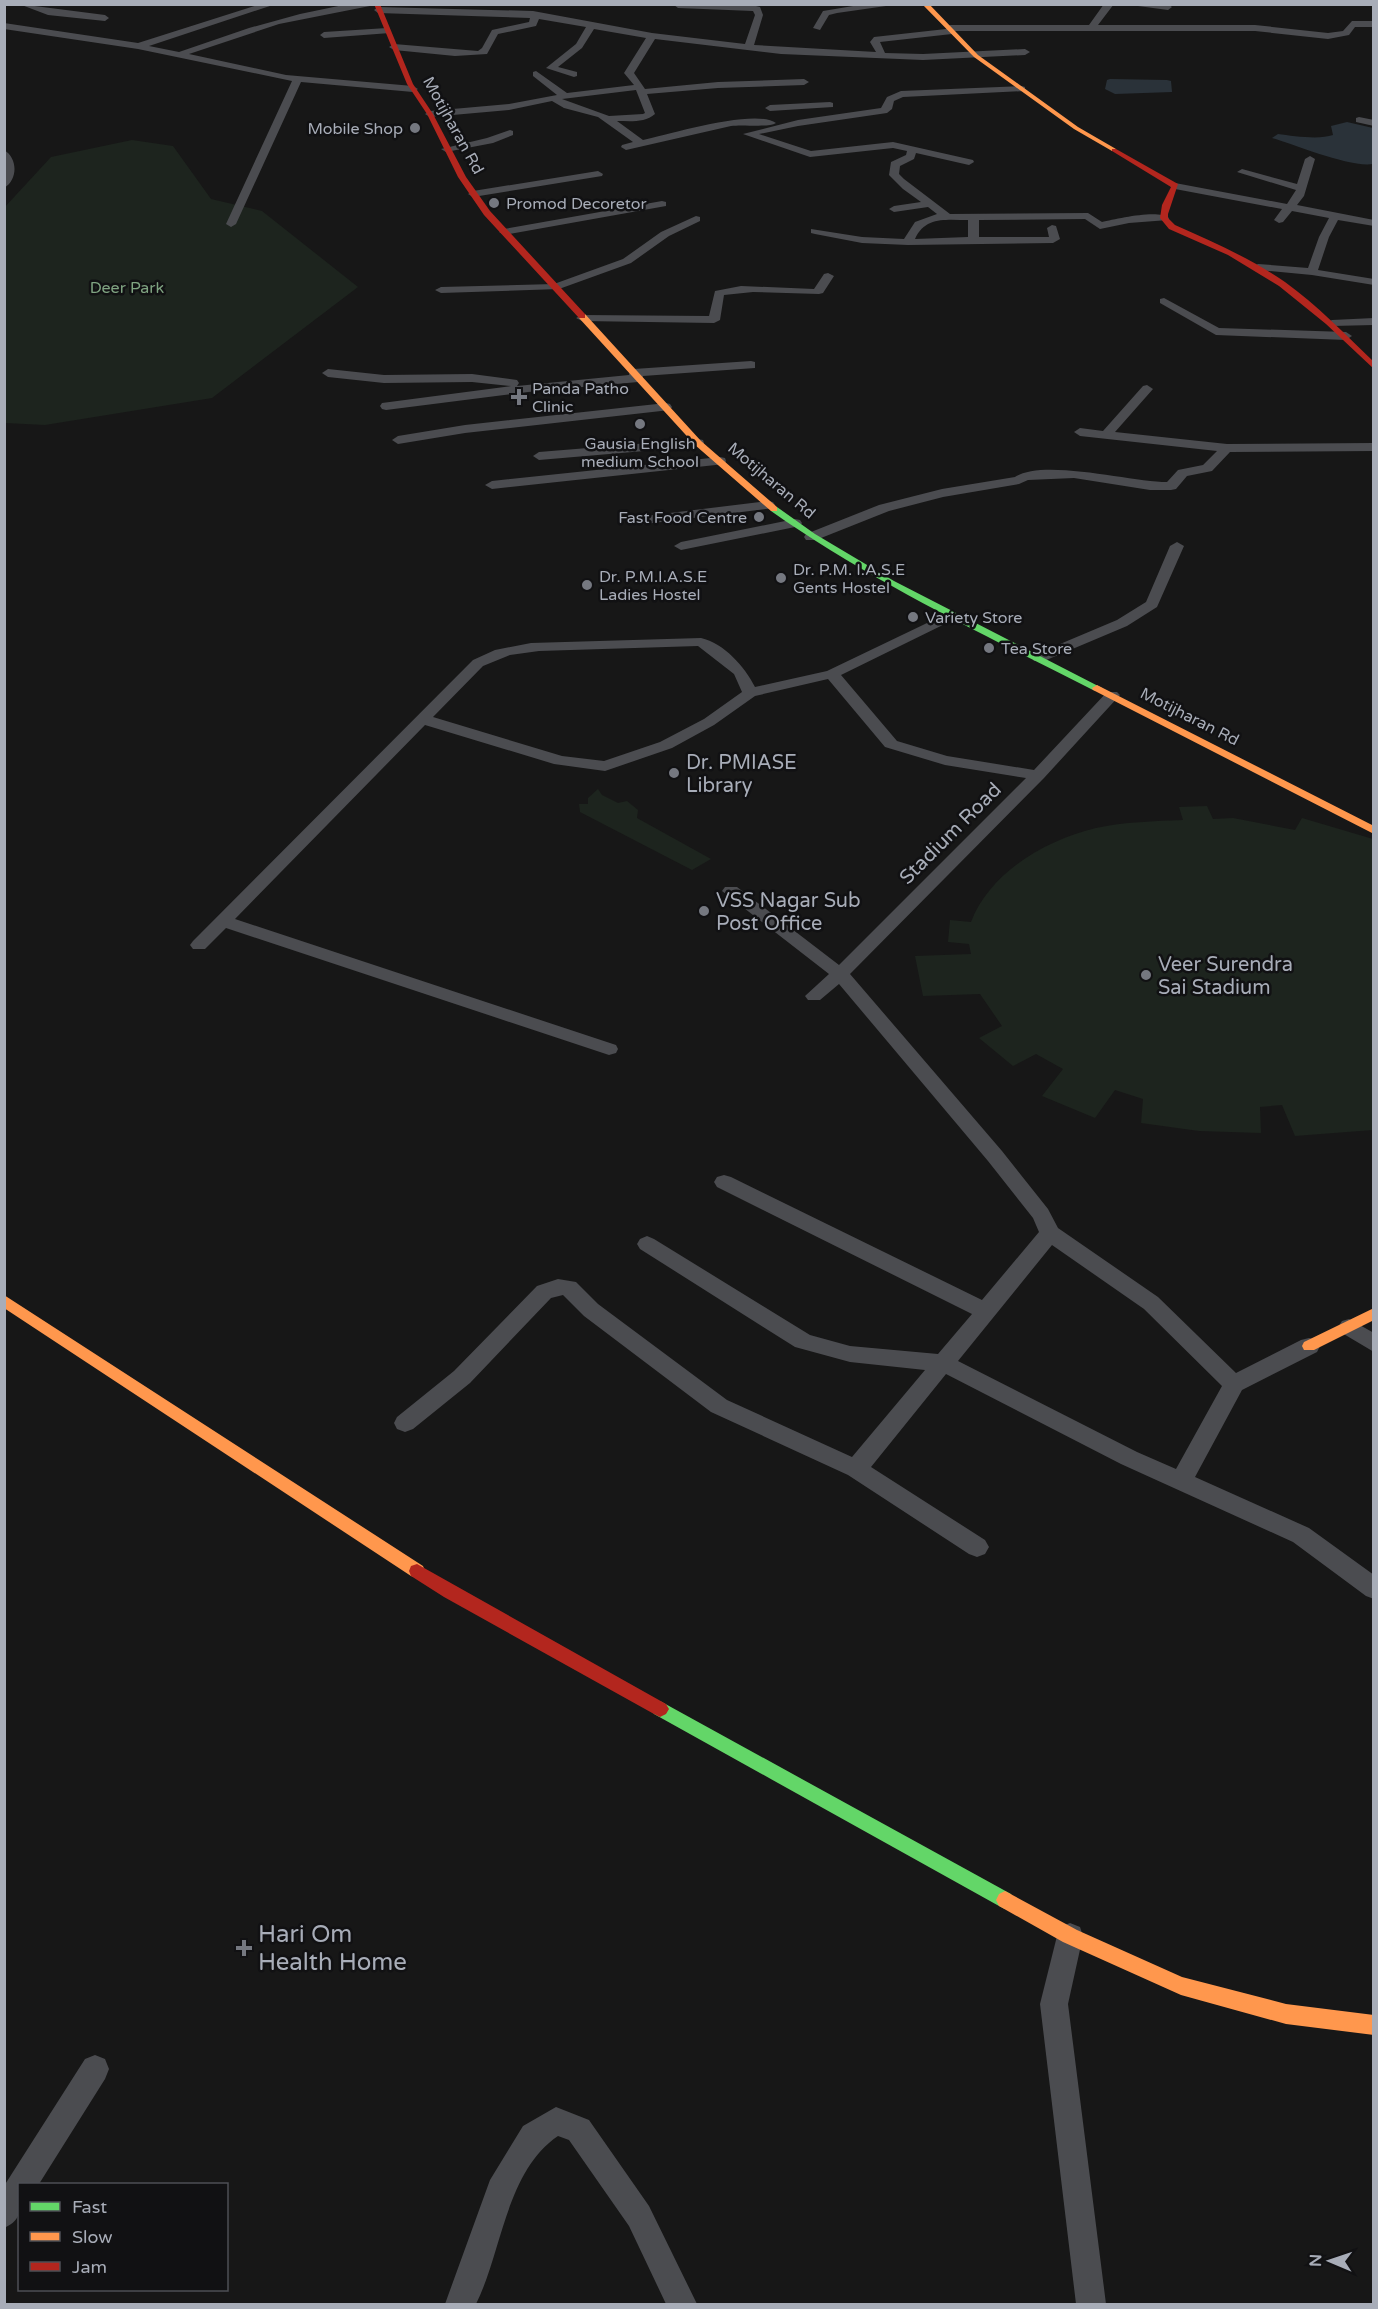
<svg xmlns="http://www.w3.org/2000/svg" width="1378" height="2309" viewBox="0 0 1378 2309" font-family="'Varela Round',sans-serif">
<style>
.green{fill:#1d241e}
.water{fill:#2a3239}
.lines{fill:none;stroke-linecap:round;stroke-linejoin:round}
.street{fill:#4b4c50;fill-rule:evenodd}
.fast{fill:#63d668;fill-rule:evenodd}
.slow{fill:#ff974d;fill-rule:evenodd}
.jam{fill:#b3261e;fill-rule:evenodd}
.poi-dot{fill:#757880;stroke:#111113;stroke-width:2}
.labels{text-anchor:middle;stroke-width:5;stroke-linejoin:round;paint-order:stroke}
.far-street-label{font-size:16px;fill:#a8adb8;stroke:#111113}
.far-poi-label{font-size:16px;fill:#a8adb8;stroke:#111113;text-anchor:start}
.far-park-label{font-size:16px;fill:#7fa381;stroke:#111113}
.poi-label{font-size:20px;fill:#a8adb8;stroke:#111113;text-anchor:start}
.street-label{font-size:20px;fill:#a8adb8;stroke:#111113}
.near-poi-label{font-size:24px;fill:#a8adb8;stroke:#111113;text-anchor:start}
</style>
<rect width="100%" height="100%" fill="#171717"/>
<!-- green -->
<path class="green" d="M 132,140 L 173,146 L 211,199 L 262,211 L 358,287 L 212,398 L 45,425 L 5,423 L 4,208 L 51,157 Z
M 598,789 L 602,795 L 618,803 L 627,801 L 638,810 L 637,818 L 711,859 L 692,870 L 580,812 L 579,804 L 588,804 L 588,798 Z
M 1207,806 L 1213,819 L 1233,818 L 1295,830 L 1302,818 L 1373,839 L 1373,1130 L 1295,1136 L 1282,1105 L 1260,1107 L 1261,1133 L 1199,1131 L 1141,1123 L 1143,1099 L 1115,1090 L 1095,1118 L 1042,1096 L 1063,1069 L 1036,1054 L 1013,1066 L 979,1038 L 1002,1026 L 980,994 L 923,996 L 915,956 L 971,954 L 969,944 L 948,942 L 950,920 L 971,922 C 990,872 1046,840 1096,828 C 1124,822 1155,821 1183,820 L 1179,807 Z"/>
<!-- water -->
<path class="water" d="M 1110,79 L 1167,80 L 1171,81 L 1172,92 L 1115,94 L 1105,89 L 1107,80 Z
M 1347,122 L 1373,128 L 1373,164 C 1351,168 1296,145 1272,138 L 1278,134 C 1293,136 1319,140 1333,135 L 1331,126 Z"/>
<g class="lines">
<!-- street -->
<path class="street" d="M 19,4 L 105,15 L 109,18 L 105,21 L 48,15 Z
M 261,4 L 276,4 L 149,46 L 179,52 L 249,28 L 300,14 L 348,4 L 380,4 L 279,24 L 189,54 L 286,75 L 413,86 L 418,89 L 413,92 L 301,82 L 236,224 L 231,227 L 226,224 L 292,81 L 138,49 L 4,29 L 4,23 L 138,43 Z
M 748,4 L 760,7 L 763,15 L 754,45 L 876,52 L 870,42 L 874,37 L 946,29 L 950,25 L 1089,25 L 1104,4 L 1114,4 L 1098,25 L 1255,25 L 1328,33 L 1343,31 L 1352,21 L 1374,21 L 1374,27 L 1355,27 L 1349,35 L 1328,39 L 1255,31 L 956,31 L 952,34 L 880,42 L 885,53 L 923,54 L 1025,49 L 1030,52 L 1025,55 L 923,60 L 781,54 L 655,39 L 634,73 L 645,89 L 718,82 L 804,79 L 809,82 L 804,85 L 718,88 L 647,94 L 655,114 C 645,123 630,121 617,121 L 643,140 C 670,134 756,108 776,123 C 768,128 743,124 731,126 L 626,150 L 621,147 L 622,145 L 633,142 L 598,117 L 564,108 L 552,101 L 509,110 L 430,117 L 425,114 L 430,111 L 509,104 L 557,95 L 533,76 L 533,72 L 536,71 L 567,93 L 634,85 L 624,73 L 646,38 L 594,29 L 582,48 L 558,67 L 577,72 L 577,76 L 574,77 L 546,68 L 576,44 L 586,27 L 539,19 L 536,26 L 498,34 L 487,54 L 455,56 L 394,50 L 389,47 L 394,44 L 478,51 L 482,48 L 492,30 L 529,22 L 530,18 L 378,13 L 374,10 L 378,7 L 533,11 L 652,33 L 745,44 L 755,15 L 753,11 L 678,8 L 674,5 ZM 636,90 L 645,113 L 643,114 L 609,116 L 562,99 Z
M 865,4 L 900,4 L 837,13 L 829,15 L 820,30 L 813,28 L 823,11 Z
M 1123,4 L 1168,4 L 1172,7 L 1168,10 Z
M 387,28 L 390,29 L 390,33 L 324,38 L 320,35 L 324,32 Z
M 1022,86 L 1025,87 L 1025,91 L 903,97 L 894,101 L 892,109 L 887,113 L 798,126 L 759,134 L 811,151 L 893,142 L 973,160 L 974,162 L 969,165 L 916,153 L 914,159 L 900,166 L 899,174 L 904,179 L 950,214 L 1088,213 L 1102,222 C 1117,219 1158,209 1169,218 L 1168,220 L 1129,223 L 1100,229 L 1085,219 L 979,220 L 979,237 L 1049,237 L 1047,228 L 1052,225 L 1056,226 L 1060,239 L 1053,243 L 908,245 L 862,243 L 815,234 L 811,233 L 811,229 L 862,237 L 904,239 L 915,222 L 937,214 L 928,207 L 894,212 L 889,209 L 894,206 L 921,202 L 903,189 L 889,175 L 891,162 L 906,155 L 907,151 L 893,148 L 810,157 L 743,134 L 798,120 L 881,108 L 887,97 L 901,91 ZM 968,220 L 968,237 L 915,239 C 925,216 947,220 968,220 Z
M 830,102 L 833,103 L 833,107 L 770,111 L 765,108 L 770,105 Z
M 1359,117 L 1374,120 L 1374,126 L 1356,122 L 1356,118 Z
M 510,130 L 513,131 L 513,135 L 493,143 L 446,152 L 441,149 L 487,138 Z
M 4,150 C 18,158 18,180 4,188 Z
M 1310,156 L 1315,159 L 1304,196 L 1297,205 L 1374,220 L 1374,226 L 1338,220 L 1329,237 L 1318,270 L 1374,279 L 1374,285 L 1312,275 L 1258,270 L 1252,267 L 1258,264 L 1308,268 L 1319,237 L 1329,218 L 1292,211 L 1283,222 L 1279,223 L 1274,220 L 1282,209 L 1175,189 L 1170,186 L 1175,183 L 1287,204 L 1296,190 L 1237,172 L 1242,169 L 1297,184 L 1305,159 Z
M 598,171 L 603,174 L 602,176 L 473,197 L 468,194 L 473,191 Z
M 662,201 L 666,202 L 666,206 L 504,235 L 499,232 L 504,229 Z
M 696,216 L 700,217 L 700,221 L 669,236 L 631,263 L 559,289 L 441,293 L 435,290 L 441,287 L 554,284 L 623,259 L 661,232 Z
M 828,273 L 834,276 L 823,293 L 819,294 L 753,292 L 724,295 L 720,320 L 714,323 L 582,321 L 576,318 L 582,315 L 709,316 L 715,291 L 741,286 L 814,289 L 824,274 Z
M 1164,298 L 1219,328 L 1346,332 L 1352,336 L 1346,340 L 1216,335 L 1160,303 L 1160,299 Z
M 1374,318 L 1374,325 L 1332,326 L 1326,323 L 1332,320 Z
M 751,361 L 755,362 L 755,368 L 643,376 L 642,381 L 638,382 L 528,392 L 386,410 L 382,409 L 380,406 L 382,403 L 511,386 L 472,382 L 384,383 L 328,377 L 322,373 L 328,369 L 384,375 L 472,374 L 517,380 L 519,383 L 517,386 L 629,375 L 630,370 L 634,369 Z
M 1147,385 L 1153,389 L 1115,432 L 1227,444 L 1374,443 L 1374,451 L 1230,452 L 1212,471 L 1187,476 L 1176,489 L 1171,490 L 1150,490 L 1074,478 L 1028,480 L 1019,484 L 943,497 L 889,511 L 816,540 L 806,540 L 804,537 L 806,534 L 879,505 L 942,489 L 1015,477 C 1043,458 1132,482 1167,482 L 1178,470 L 1203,465 L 1217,451 L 1080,436 L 1074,432 L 1080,428 L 1103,431 L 1143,386 Z
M 666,403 L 670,404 L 672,407 L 670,410 L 465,433 L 398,444 L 392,440 L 398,436 L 465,425 Z
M 698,439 L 703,440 L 704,443 L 703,446 L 539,460 L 533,456 L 539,452 Z
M 720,457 L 725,458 L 726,461 L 725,464 L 492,489 L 485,485 L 492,481 Z
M 768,501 L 773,502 L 775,505 L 773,508 L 637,525 L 630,521 L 637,517 Z
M 795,519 L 800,520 L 802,523 L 800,526 L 681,550 L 674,546 L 681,542 Z
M 1177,542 L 1184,546 L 1157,607 L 1127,626 L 1044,661 L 1034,661 L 1032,658 L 1034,655 L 1117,620 L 1146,602 L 1170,546 Z
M 950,612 L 955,613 L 957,616 L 955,619 L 841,675 L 897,741 L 947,756 L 1034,770 L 1107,692 L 1117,692 L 1120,695 L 1044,778 L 850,974 L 1002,1151 L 1048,1209 L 1058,1228 L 1158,1297 L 1236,1373 L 1301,1340 L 1309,1338 L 1317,1340 L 1320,1346 L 1317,1352 L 1242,1390 L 1195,1477 L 1309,1528 L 1374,1575 L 1374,1599 L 1366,1596 L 1293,1542 L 1121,1464 L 946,1374 L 871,1467 L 985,1540 L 989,1547 L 985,1554 L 977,1557 L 969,1554 L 848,1475 L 711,1412 L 584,1316 L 563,1295 L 551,1298 L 470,1383 L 413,1429 L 405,1432 L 397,1429 L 394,1423 L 397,1417 L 454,1371 L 537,1286 L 558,1279 L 576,1282 L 598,1304 L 727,1400 L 852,1457 L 925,1370 L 850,1362 L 795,1347 L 640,1249 L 637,1244 L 640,1239 L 647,1236 L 654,1239 L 810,1335 L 850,1346 L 938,1354 L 972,1314 L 717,1187 L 714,1182 L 717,1177 L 724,1175 L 731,1177 L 982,1300 L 1039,1232 L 1033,1218 L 988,1161 L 839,984 L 820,1000 L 808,1000 L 805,996 L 829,974 L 722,891 L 725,887 L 737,887 L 839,965 L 1026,778 L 945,765 L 885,747 L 828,679 L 755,696 L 714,725 L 672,748 L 605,771 L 554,764 L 425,725 L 235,919 L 616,1045 L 618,1049 L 616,1053 L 609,1055 L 226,928 L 205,949 L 193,949 L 190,945 L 193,941 L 473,660 L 495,650 L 531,643 L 701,638 C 724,643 745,667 755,687 L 827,671 ZM 698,646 L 734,674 L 742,692 L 704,719 L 660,742 L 604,761 L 562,756 L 433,717 L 483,666 L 510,655 L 539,651 ZM 1052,1245 L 1144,1309 L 1222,1386 L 1176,1469 L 1137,1452 L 958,1361 Z
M 1349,1319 L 1374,1333 L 1374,1352 L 1342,1333 L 1338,1327 L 1342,1321 Z
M 1070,1923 L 1080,1927 L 1083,1936 L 1068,2004 L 1106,2304 L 1076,2304 L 1040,2004 L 1057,1936 L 1060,1927 Z
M 95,2055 L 105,2059 L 109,2069 L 105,2079 L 39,2184 L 20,2184 C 20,2204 25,2219 4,2228 L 4,2186 L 85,2059 Z
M 556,2107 L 589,2120 L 649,2206 L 697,2304 L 666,2304 L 629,2226 L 569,2140 L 558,2136 C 506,2171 502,2252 476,2304 L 445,2304 L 490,2180 L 523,2126 Z"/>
<!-- fast -->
<path class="fast" d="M 771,507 L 777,507 L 815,534 L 894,581 L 1102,688 L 1097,691 L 1093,690 C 983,634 872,582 771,511 Z
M 660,1701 L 1011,1894 L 1014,1900 L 1011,1906 L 1005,1909 L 999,1906 L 654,1714 L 651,1709 L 654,1704 Z"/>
<!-- slow -->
<path class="slow" d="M 922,4 L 929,4 L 978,55 L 1078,127 L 1116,149 L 1116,151 L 1112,151 L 1074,129 L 974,57 Z
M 579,314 L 585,314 L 701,441 L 777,507 L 777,511 L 771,511 L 695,445 L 579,318 Z
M 1097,685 L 1374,826 L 1374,834 L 1093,690 L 1092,688 Z
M 4,1295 L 423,1566 L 425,1571 L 423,1576 L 417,1578 L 411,1576 L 4,1308 Z
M 1374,1308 L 1374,1320 L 1314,1350 L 1304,1350 L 1302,1346 L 1304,1342 Z
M 1005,1891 L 1077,1930 L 1182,1977 L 1286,2004 L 1374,2015 L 1374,2035 L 1286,2024 L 1181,1995 L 1063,1942 L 999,1906 L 996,1900 L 999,1894 Z"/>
<!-- jam -->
<path class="jam" d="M 374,4 L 380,4 L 413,84 L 433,114 L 466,177 L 490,211 L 585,314 L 585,318 L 579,318 L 484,215 L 458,177 L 427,114 L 407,84 Z
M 1112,149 L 1116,149 L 1178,184 L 1168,214 L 1168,218 L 1175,225 C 1213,242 1250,258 1285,282 C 1317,305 1345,334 1374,362 L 1374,369 L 1326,324 L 1279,286 L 1228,255 L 1169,229 L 1160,218 L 1162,205 L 1171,187 L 1112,151 Z
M 417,1564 L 666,1704 L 669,1709 L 666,1714 L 660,1717 L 654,1714 L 444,1597 L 411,1576 L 409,1571 L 411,1566 Z"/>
</g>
<!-- markers -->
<g class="poi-dot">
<circle cx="415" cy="128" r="6"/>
<circle cx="494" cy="203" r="6"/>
<path d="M516 388h6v6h6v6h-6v6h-6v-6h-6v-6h6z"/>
<circle cx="640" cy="424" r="6"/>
<circle cx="759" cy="517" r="6"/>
<circle cx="781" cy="578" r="6"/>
<circle cx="587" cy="585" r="6"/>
<circle cx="913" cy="617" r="6"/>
<circle cx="989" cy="648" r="6"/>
<circle cx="674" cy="773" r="6"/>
<circle cx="704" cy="911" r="6"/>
<circle cx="1146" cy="975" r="6"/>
<path d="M241 1939h6v6h6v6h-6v6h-6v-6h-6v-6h6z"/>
</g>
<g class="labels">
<!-- far-street labels -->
<g class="far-street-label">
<text transform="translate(454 125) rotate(61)" y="6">Motijharan Rd</text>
<text transform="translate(772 480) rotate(40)" y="6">Motijharan Rd</text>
<text transform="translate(1190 716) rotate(27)" y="6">Motijharan Rd</text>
</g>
<!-- far-poi labels -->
<g class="far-poi-label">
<text x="403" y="134" text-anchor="end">Mobile Shop</text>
<text x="506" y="209">Promod Decoretor</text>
<text x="532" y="394">Panda Patho<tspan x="532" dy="18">Clinic</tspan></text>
<text x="640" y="449" text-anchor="middle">Gausia English<tspan x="640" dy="18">medium School</tspan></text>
<text x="747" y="523" text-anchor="end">Fast Food Centre</text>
<text x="793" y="575">Dr. P.M. I.A.S.E<tspan x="793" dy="18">Gents Hostel</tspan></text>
<text x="599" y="582">Dr. P.M.I.A.S.E<tspan x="599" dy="18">Ladies Hostel</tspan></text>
<text x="925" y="623">Variety Store</text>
<text x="1001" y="654">Tea Store</text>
</g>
<!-- far-park labels -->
<g class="far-park-label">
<text x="127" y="293">Deer Park</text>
</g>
<!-- poi labels -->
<g class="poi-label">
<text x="686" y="769">Dr. PMIASE<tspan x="686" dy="23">Library</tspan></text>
<text x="716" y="907">VSS Nagar Sub<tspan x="716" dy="23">Post Office</tspan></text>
<text x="1158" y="971">Veer Surendra<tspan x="1158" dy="23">Sai Stadium</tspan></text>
</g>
<!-- street labels -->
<g class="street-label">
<text transform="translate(950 833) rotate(-45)" y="7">Stadium Road</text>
</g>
<!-- near-poi labels -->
<g class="near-poi-label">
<text x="258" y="1942">Hari Om<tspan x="258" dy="28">Health Home</tspan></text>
</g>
</g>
<!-- border -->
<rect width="1378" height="2309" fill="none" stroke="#a8adb8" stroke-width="12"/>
<!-- legend -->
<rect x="18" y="2183" width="210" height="108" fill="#111113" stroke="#4d4f55" stroke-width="1.5"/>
<rect x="30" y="2202" width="30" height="9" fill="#63d668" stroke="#4d4f55" stroke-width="1.5"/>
<text x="72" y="2213" font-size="18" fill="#a8adb8">Fast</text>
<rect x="30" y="2232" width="30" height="9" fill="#ff974d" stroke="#4d4f55" stroke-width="1.5"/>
<text x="72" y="2243" font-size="18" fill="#a8adb8">Slow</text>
<rect x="30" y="2262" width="30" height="9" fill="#b3261e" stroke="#4d4f55" stroke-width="1.5"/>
<text x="72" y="2273" font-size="18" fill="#a8adb8">Jam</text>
<!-- north arrow -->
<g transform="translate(1330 2261) rotate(272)" stroke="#111113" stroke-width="4.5" paint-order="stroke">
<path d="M0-4.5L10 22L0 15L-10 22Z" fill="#a8adb8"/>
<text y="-9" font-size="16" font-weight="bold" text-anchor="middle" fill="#a8adb8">N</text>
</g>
</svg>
